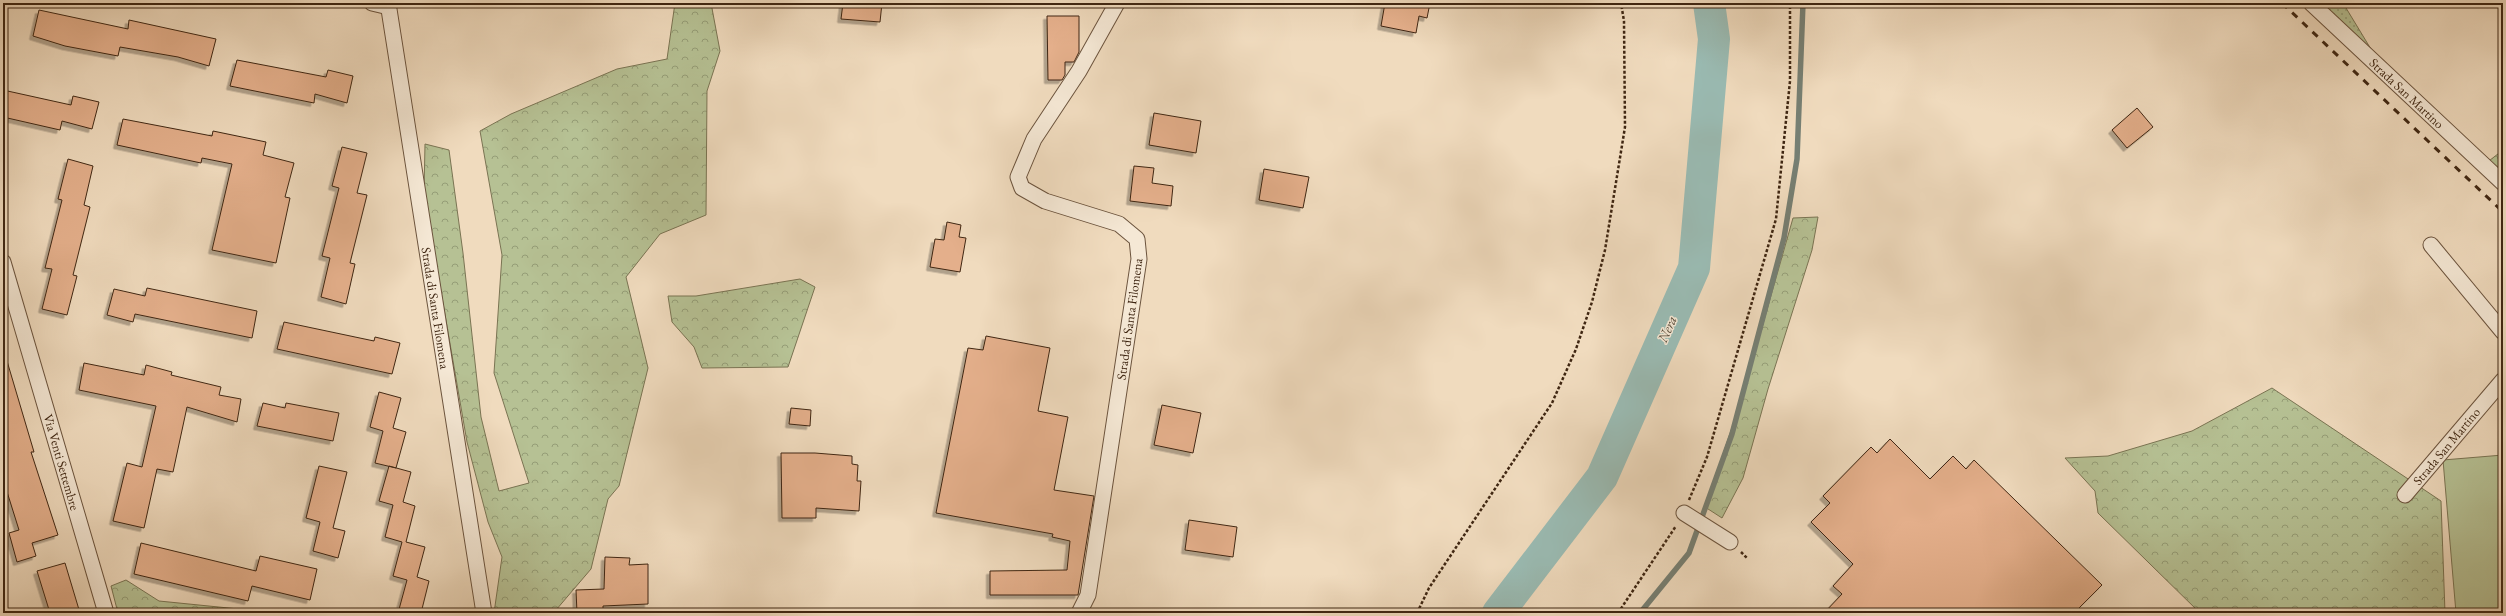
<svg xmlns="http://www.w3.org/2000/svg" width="2506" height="616" viewBox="0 0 2506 616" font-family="'EB Garamond',serif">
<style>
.green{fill:#b6c194;stroke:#7a7453}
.forest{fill:url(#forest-crowns);stroke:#7a7453}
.garden{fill:url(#garden-dots);stroke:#7a7453}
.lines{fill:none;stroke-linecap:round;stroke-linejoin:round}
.stream{stroke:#767f73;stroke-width:5.5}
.river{stroke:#9abbb3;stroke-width:32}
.building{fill:#e4af8b;stroke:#3f2612;filter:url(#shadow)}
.street-casing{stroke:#6b533d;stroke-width:17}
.path{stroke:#3f2612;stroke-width:2.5;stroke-dasharray:3 2;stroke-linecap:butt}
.street{stroke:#f5e8d5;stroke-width:15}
.rail{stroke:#3f2612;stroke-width:3;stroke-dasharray:7 7;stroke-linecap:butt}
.labels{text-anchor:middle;stroke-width:3;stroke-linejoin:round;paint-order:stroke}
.street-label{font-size:13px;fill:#3f2612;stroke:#f5e8d5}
.water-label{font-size:14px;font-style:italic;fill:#564b3a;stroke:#f5e8d5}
</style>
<defs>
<pattern id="forest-crowns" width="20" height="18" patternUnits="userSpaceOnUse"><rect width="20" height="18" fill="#b6c194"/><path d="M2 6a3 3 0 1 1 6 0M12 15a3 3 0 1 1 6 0" fill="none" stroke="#959d77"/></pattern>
<pattern id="garden-dots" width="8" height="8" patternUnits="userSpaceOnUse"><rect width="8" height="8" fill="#b6c194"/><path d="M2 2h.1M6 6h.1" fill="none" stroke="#959d77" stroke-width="1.8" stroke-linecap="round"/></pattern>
<filter id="shadow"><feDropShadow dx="-3.5" dy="3.5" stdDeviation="0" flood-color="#0004"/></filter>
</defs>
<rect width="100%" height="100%" fill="#f0dbbe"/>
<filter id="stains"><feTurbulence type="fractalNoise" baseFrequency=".005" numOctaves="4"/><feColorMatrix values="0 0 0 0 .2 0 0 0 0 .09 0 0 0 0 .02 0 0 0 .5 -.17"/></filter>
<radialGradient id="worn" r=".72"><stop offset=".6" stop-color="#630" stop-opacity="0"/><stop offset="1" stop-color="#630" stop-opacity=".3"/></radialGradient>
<!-- green -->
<path class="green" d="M 2503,455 L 2503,613 L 2456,613 L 2443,460 Z"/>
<!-- forest -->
<path class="forest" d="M 675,3 L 711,3 L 720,51 L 707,91 L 706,215 L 660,234 L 626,277 L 648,368 L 619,486 L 608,499 L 591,569 L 556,610 L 494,613 L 502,557 L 488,522 L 467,442 L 424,193 L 425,144 L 449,150 L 463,253 L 481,417 L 499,491 L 529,483 L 494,373 L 502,255 L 480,131 L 511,114 L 617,69 L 667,59 Z
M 2503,150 L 2503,182 L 2485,164 Z
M 1818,217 L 1812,250 L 1768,389 L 1743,478 L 1722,518 L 1705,507 L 1742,398 L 1793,218 Z
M 800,279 L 815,287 L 788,367 L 702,368 L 694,347 L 672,322 L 668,296 L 696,296 Z
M 2272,388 L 2441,501 L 2445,613 L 2200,613 L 2098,513 L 2095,491 L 2065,458 L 2108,456 L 2192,431 Z
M 126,580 L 159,601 L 278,613 L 118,613 L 111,586 Z"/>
<!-- garden -->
<path class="garden" d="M 2316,3 L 2343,3 L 2380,64 Z"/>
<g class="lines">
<!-- stream -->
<path class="stream" d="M 1640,613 L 1689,553 L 1732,434 L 1784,238 L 1797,159 L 1803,3"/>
<!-- river -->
<path class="river" d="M 1498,613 L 1602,477 L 1694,268 L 1714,39 L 1709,3"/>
</g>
<!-- building -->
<path class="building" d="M 843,3 L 882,3 L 880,22 L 841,19 Z
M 1385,3 L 1430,3 L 1427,18 L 1419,16 L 1416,33 L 1381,26 Z
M 39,10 L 128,29 L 129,20 L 216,39 L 209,66 L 178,57 L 120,47 L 118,56 L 65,46 L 33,36 Z
M 1047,16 L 1079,16 L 1079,52 L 1074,62 L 1065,62 L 1065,75 L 1062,80 L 1048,80 Z
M 237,60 L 326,77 L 328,70 L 353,76 L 347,103 L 315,94 L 314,103 L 230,86 Z
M 3,90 L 71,105 L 73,96 L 99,102 L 92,129 L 62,121 L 60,130 L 3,117 Z
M 2137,108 L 2153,127 L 2127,148 L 2112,130 Z
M 1154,113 L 1201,121 L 1196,153 L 1149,145 Z
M 123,119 L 212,136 L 213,131 L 266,142 L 263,155 L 294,163 L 285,197 L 290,198 L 276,263 L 212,250 L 232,164 L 202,158 L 201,163 L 117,145 Z
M 342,147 L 367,153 L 357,193 L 367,195 L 350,263 L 355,264 L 346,304 L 321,297 L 330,258 L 322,256 L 339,188 L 332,186 Z
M 68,159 L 93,166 L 84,205 L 90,207 L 73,275 L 77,276 L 67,315 L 42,309 L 52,269 L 45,268 L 62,200 L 58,199 Z
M 1134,166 L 1154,168 L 1152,183 L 1173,186 L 1171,206 L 1130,201 Z
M 1264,169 L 1309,177 L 1303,208 L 1259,200 Z
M 947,222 L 961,225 L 959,237 L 966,238 L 960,272 L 930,267 L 935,239 L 944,240 Z
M 147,288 L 257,311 L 252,338 L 135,314 L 133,322 L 107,315 L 114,289 L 145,296 Z
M 284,322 L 374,341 L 375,337 L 400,343 L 392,374 L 277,349 Z
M 986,336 L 1050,348 L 1038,411 L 1068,417 L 1054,490 L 1094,496 L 1078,595 L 990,595 L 990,571 L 1067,570 L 1070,541 L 1052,537 L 1053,534 L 936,513 L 968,348 L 983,350 Z
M 7,361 L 34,452 L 31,452 L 58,535 L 32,543 L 36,556 L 17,562 L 9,533 L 19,530 L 3,479 L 3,362 Z
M 84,363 L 144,375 L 146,365 L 172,372 L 171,375 L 221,387 L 219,395 L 241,399 L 237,422 L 187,407 L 173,472 L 157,469 L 144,528 L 113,521 L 127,463 L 142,467 L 156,406 L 79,390 Z
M 379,392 L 401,398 L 393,428 L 406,432 L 396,468 L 375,463 L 383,431 L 370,427 Z
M 263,403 L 285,408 L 286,403 L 339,413 L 333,441 L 257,426 Z
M 1162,405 L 1201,413 L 1193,453 L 1154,445 Z
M 791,408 L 811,410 L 810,426 L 789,424 Z
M 1890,439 L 1930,479 L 1953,456 L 1966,469 L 1974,460 L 2102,585 L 2074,613 L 1824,613 L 1842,594 L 1833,586 L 1853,564 L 1811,522 L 1830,503 L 1823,496 L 1871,447 L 1877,453 Z
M 781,453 L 815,453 L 852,456 L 852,464 L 858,465 L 857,481 L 861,481 L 859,511 L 816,508 L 816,518 L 782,518 Z
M 319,466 L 347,472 L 333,528 L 345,531 L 338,558 L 313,551 L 320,522 L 306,518 Z
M 389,466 L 411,472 L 403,502 L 415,506 L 406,542 L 425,547 L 417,577 L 429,581 L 421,613 L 398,613 L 407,580 L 393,576 L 402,542 L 385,537 L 393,505 L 379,501 Z
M 1189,520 L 1237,527 L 1233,557 L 1185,550 Z
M 141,543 L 256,571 L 260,556 L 317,569 L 310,600 L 252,586 L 248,601 L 134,574 Z
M 605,557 L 630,558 L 629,565 L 648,564 L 648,604 L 603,606 L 603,612 L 577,613 L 576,590 L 604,589 Z
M 65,563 L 80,613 L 50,613 L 37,571 Z"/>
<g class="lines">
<!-- street casing -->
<g class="street-casing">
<path id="street" d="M 372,3 L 389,7
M 388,3 L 484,613
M 2311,3 L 2503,183
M 2431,245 L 2503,332
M 3,262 L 106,613
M 2405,495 L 2503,380
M 1684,513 L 1730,542
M 1079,613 L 1088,595 L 1139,259 L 1137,239 L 1119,224 L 1045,201 L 1022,188 L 1018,177 L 1034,139 L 1079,71 L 1117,3"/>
</g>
<!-- path -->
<path class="path" d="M 1689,500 L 1707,457 L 1776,219 L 1790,81 L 1790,3
M 1741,552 L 1748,559
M 1417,613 L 1429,588 L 1552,403 L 1576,349 L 1592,302 L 1605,250 L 1625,127 L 1624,21 L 1621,3
M 1618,613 L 1676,526"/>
<!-- street -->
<use href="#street" class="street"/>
<!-- rail -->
<path class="rail" d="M 2282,3 L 2503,212"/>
</g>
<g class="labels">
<!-- street labels -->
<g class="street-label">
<text transform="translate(2407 93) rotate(43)" y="5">Strada San Martino</text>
<text transform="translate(436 308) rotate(81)" y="5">Strada di Santa Filomena</text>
<text transform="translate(1129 319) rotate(-82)" y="5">Strada di Santa Filomena</text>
<text transform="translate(2446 446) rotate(-50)" y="5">Strada San Martino</text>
<text transform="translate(62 462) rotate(74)" y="5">Via Venti Settembre</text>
</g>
<!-- water labels -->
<g class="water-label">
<text transform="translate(1667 329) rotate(-66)" y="5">Nera</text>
</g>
</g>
<!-- margin -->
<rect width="2506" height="616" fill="none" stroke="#f0dbbe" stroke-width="16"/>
<rect x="4" y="4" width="2498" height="608" fill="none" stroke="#3f2612" stroke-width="2"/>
<rect x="8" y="8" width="2490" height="600" fill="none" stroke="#3f2612"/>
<rect width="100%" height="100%" filter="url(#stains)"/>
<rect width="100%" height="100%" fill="url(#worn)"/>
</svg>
